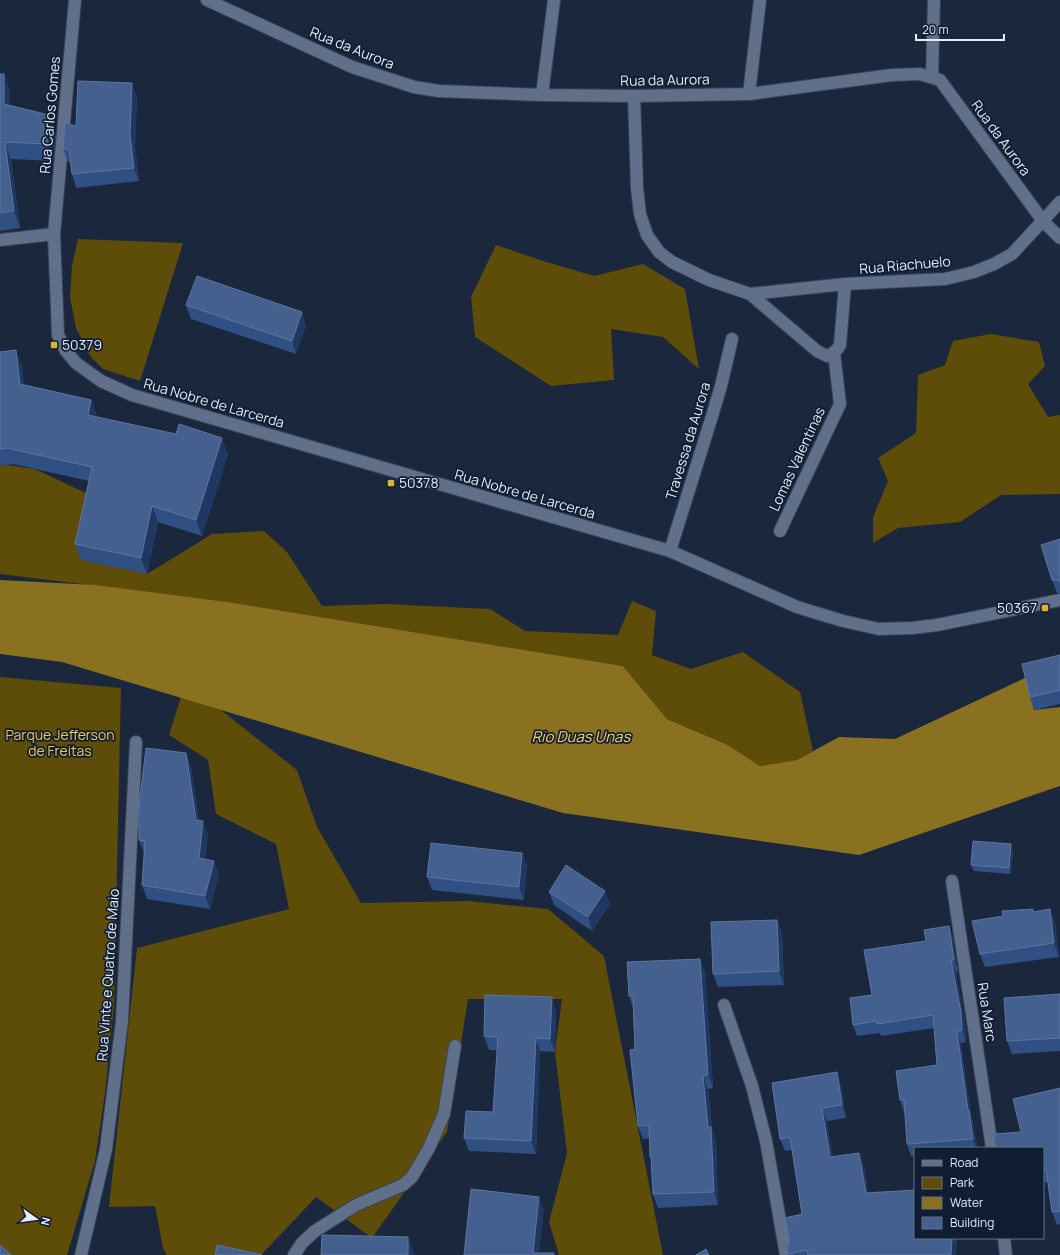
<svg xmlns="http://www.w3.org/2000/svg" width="1060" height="1255" viewBox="0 0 1060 1255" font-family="Manrope,sans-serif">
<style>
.green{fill:#5e4c09}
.water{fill:#897120}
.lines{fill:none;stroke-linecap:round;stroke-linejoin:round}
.minor-casing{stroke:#3a4457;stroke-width:14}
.minor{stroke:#60708a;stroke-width:12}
.wall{fill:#304f82}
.shaded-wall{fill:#1f3861}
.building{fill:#43608f;stroke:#5c76a0}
.poi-dot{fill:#d9b334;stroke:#101d32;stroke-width:1.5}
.labels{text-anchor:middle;stroke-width:3.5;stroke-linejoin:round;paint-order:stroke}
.street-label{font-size:14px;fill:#e2ecfb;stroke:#101d32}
.poi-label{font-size:14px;fill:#e2ecfb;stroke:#101d32;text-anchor:start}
.park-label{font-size:14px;fill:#ebc95f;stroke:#101d32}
.water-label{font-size:15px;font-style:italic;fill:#f9d76d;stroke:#101d32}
</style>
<rect width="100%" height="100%" fill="#1a273d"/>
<!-- green -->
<path class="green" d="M 78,239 L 183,243 L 140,381 L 103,369 L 90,356 L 76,328 L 70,297 L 72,266 Z
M 496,245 L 540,260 L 594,276 L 643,264 L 685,289 L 699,369 L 663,337 L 611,329 L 614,380 L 551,386 L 475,337 L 471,297 Z
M 991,334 L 1039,342 L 1045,366 L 1028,384 L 1048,417 L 1060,415 L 1060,494 L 1001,495 L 960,522 L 898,528 L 873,543 L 873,517 L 888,481 L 878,458 L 916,433 L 918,375 L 945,365 L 953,341 Z
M 7,465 L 35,469 L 94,497 L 147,574 L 212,534 L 264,531 L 287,552 L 322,606 L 386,604 L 490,609 L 525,631 L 618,635 L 632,601 L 656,611 L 652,655 L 691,669 L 743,652 L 800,692 L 813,751 L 797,760 L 760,766 L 728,745 L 667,719 L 623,666 L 228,602 L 0,574 L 0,466 Z
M 0,677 L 121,688 L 114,1005 L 105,1093 L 95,1161 L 67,1255 L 0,1255 Z
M 181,697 L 221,710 L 297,770 L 317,827 L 361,903 L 468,901 L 548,909 L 604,956 L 663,1255 L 559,1255 L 549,1222 L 567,1153 L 555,1052 L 562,999 L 468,999 L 447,1132 L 372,1238 L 316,1197 L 261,1255 L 167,1255 L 163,1248 L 155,1206 L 109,1207 L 137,948 L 289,909 L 276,844 L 216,814 L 208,760 L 169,735 Z"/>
<!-- water -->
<path class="water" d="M 0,580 L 95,585 L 228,602 L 623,666 L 667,719 L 728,745 L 760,766 L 797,760 L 839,737 L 895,739 L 1027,677 L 1034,710 L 1060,707 L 1060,786 L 859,855 L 563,813 L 62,662 L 0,654 Z"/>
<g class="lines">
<!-- minor casing -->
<g class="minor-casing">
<path id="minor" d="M 207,0 L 352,67 L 414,87 L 439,91 L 542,95 L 634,96 L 749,94 L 892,75 L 920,74 L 940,80 L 1043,221 L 1060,238
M 932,77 L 934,0
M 749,94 L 760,0
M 542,95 L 554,0
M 634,96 L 637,188 L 640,214 L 647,235 L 659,252 L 672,262 L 709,280 L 750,294 L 817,351 L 827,356 C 833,354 837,351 840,345 L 845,284 L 750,294
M 54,234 L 75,0
M 0,240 L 54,234 L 58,335 L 66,351 L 76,363 L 101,381 L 132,395 L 670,551 L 797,607 L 843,621 L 879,629 L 912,628 L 937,625 L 1060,600
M 845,284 L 945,279 L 974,272 L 994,264 L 1012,254 L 1060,202
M 780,531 L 840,404 L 834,353
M 670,551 L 713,413 L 721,386 L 732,339
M 952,881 L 992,1148
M 724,1005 L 752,1086 L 766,1141 L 786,1255
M 1004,1238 L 1006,1255
M 81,1255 L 106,1149 L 122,1021 L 136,742
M 294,1255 L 302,1243 L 315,1231 L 356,1205 L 403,1185 L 412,1177 L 429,1148 L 444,1114 L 455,1046"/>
</g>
<!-- minor -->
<use href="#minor" class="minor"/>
</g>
<!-- wall -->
<path class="wall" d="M 0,74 L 4,74 L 10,92 L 10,106 L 56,133 L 53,161 L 11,159 L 20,228 L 0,231 Z
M 137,96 L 135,147 L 139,181 L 76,188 L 72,174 L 70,162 L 68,162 L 63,149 L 76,126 Z
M 186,305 L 306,325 L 296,354 L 191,319 Z
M 0,352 L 22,366 L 24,385 L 91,400 L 97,416 L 97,417 L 228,454 L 202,536 L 158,522 L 147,574 L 81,560 L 75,544 L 89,481 L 13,464 L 0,466 Z
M 1060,539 L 1060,593 L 1057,593 L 1052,580 Z
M 1060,655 L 1060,704 L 1034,710 L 1030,697 Z
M 186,753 L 191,767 L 199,820 L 208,834 L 205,859 L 219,874 L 210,909 L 147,899 L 142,885 L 144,853 L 139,840 Z
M 1011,844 L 1013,851 L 1011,874 L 974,871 L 971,865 Z
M 522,853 L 527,866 L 524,900 L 432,890 L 427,877 Z
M 549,892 L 610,904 L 592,931 L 554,905 Z
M 1034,912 L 1055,923 L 1059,957 L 985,967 L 980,954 Z
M 777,920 L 782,933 L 784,985 L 718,987 L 713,974 Z
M 949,926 L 953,938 L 958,971 L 956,972 L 965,1023 L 966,1042 L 961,1043 L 971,1116 L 973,1122 L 977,1148 L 915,1148 L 915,1156 L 911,1156 L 907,1144 L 905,1112 L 904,1112 L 900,1100 L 937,1065 L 934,1028 L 881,1036 L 880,1033 L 857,1036 L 853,1025 L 872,995 L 926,941 Z
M 700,959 L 705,972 L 713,1088 L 708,1089 L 712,1128 L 716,1140 L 718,1205 L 658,1208 L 653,1194 L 651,1160 L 650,1157 L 650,1138 L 643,1139 L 638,1126 L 633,1008 L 629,996 Z
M 1060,994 L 1060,1051 L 1012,1054 L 1007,1041 Z
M 556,1011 L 555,1052 L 540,1051 L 536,1154 L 469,1151 L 464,1138 L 493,1112 L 497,1050 L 489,1050 L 484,1036 Z
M 841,1085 L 846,1118 L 827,1121 L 832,1157 L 864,1165 L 868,1193 L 915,1238 L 972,1238 L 957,1239 L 956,1255 L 788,1255 L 787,1248 L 802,1214 L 792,1150 L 785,1151 L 780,1139 Z
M 1060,1088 L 1060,1224 L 1057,1225 L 1052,1212 L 1048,1182 L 1043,1183 L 1043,1148 L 1021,1132 Z"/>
<!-- shaded-wall -->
<path class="shaded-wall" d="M 4,74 L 10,92 L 10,121 L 4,104 Z
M 132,83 L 137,96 L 135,147 L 139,181 L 134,168 L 130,134 Z
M 49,115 L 56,133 L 53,161 L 47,144 Z
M 5,142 L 11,159 L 20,228 L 14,211 Z
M 302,312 L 306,325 L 296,354 L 292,341 Z
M 16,350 L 22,366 L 26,400 L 20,384 Z
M 91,400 L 97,416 L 94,431 L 88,415 Z
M 222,438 L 228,454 L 202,536 L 196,520 Z
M 152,506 L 158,522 L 147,574 L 141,558 Z
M 186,753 L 191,767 L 201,833 L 196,820 Z
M 203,821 L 208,834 L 204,871 L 199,858 Z
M 1011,844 L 1013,851 L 1011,874 L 1009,868 Z
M 522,853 L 527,866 L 524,900 L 519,887 Z
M 214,861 L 219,874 L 210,909 L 205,896 Z
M 605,891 L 610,904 L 592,931 L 588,917 Z
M 1050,909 L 1055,923 L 1059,957 L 1054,943 Z
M 777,920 L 782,933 L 784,985 L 779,971 Z
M 949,926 L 953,938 L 958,971 L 954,960 Z
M 700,959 L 705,972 L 713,1088 L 708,1075 Z
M 951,960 L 956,972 L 965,1023 L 966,1042 L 962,1030 Z
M 552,997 L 556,1011 L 555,1052 L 550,1039 Z
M 957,1031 L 961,1043 L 971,1116 L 973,1122 L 977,1148 L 976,1148 L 973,1139 L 968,1110 Z
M 536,1038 L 540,1051 L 536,1154 L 531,1141 Z
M 837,1072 L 841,1085 L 846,1118 L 842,1105 Z
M 703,1075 L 708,1089 L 712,1128 L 716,1140 L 718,1205 L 714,1192 L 708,1127 Z
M 822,1108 L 827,1121 L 835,1170 L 830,1157 Z
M 859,1153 L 864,1165 L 870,1206 L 866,1193 Z
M 539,1197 L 544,1210 L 539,1255 L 533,1253 Z
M 408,1237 L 415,1255 L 408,1255 Z
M 952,1238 L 957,1238 L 957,1239 L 956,1255 L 951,1255 Z"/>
<!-- building -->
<path class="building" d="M 0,74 L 4,74 L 4,104 L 49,115 L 47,144 L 5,142 L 14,211 L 0,213 Z
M 78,81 L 132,83 L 130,134 L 134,168 L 72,174 L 69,149 L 63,149 L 65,123 L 76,126 Z
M 197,276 L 302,312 L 292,341 L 186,305 Z
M 16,350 L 20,384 L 91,400 L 88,415 L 176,434 L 179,424 L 222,438 L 196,520 L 152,506 L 141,558 L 75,544 L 92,467 L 7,448 L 0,449 L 0,352 Z
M 1060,539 L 1060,582 L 1057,580 L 1052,580 L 1041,545 Z
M 1060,655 L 1060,690 L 1030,697 L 1022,664 Z
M 146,748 L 186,753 L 196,820 L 203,821 L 199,858 L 214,861 L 205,896 L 142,885 L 145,841 L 139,840 L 139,806 Z
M 973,841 L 1011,844 L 1009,868 L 971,865 Z
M 431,843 L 522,853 L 519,887 L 427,877 Z
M 566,865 L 605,891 L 588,917 L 549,892 Z
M 1033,909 L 1033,912 L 1050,909 L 1054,943 L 980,954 L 972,921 L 1003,916 L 1002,911 Z
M 777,920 L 779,971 L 713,974 L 711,922 Z
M 949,926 L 954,960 L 951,960 L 961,1012 L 962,1030 L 957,1031 L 968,1110 L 969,1110 L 973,1139 L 907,1144 L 904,1100 L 900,1100 L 896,1071 L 937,1065 L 933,1015 L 877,1024 L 876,1021 L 853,1025 L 850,998 L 872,995 L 864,950 L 926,941 L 924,930 Z
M 700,959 L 708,1075 L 703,1075 L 708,1127 L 711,1127 L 714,1192 L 653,1194 L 651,1157 L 650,1157 L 649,1125 L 638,1126 L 630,1050 L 635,1049 L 633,996 L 629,996 L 627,962 Z
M 1060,994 L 1060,1038 L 1007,1041 L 1004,998 Z
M 485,995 L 552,997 L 550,1039 L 536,1038 L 531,1141 L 464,1138 L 466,1111 L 493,1112 L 498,1037 L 484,1036 Z
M 837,1072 L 842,1105 L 822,1108 L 830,1157 L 859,1153 L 866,1193 L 915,1190 L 915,1238 L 952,1238 L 951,1255 L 808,1255 L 807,1250 L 788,1254 L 787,1248 L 789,1241 L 785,1218 L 802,1214 L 790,1137 L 780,1139 L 772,1083 Z
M 1060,1088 L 1060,1211 L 1052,1212 L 1046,1169 L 1043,1170 L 1043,1148 L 996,1148 L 994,1138 L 995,1134 L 1021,1132 L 1013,1099 Z
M 471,1189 L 539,1197 L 533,1253 L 554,1253 L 554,1255 L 464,1255 Z
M 322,1235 L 408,1237 L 408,1255 L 321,1255 Z
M 0,1245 L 11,1255 L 0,1255 Z
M 217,1245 L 262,1255 L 215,1255 Z
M 706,1249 L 709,1255 L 696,1255 Z"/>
<!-- markers -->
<g class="poi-dot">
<rect x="50" y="341" width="8" height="8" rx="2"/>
<rect x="387" y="479" width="8" height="8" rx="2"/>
<rect x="1041" y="604" width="8" height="8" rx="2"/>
</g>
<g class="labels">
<!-- street labels -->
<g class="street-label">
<text transform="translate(352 48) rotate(22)" y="5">Rua da Aurora</text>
<text transform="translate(665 80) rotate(-1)" y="5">Rua da Aurora</text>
<text transform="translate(50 115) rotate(-85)" y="5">Rua Carlos Gomes</text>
<text transform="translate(1001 138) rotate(54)" y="5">Rua da Aurora</text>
<text transform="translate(905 265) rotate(-5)" y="5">Rua Riachuelo</text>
<text transform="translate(214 403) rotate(16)" y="5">Rua Nobre de Larcerda</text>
<text transform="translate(688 441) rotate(-73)" y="5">Travessa da Aurora</text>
<text transform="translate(797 459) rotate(-65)" y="5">Lomas Valentinas</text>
<text transform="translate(525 494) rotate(16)" y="5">Rua Nobre de Larcerda</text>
<text transform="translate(108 975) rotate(-86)" y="5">Rua Vinte e Quatro de Maio</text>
<text transform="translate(987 1012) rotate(81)" y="5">Rua Marc</text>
</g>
<!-- poi labels -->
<g class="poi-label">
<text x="62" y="350">50379</text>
<text x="399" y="488">50378</text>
<text x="1037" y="613" text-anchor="end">50367</text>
</g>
<!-- park labels -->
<g class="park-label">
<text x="60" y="740">Parque Jefferson<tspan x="60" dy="16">de Freitas</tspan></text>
</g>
<!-- water labels -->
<g class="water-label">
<text x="581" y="742">Rio Duas Unas</text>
</g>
</g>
<!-- legend -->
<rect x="914" y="1147" width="130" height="92" fill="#101d32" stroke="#647082"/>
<rect x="922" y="1160" width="20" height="6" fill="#60708a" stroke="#647082"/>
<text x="950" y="1167" font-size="12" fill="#e2ecfb">Road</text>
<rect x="922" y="1177" width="20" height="12" fill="#5e4c09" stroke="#647082"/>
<text x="950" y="1187" font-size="12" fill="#e2ecfb">Park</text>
<rect x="922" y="1197" width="20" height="12" fill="#897120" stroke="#647082"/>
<text x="950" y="1207" font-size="12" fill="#e2ecfb">Water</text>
<rect x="922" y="1217" width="20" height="12" fill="#43608f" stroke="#647082"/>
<text x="950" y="1227" font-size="12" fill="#e2ecfb">Building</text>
<!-- north arrow -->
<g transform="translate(36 1219) rotate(104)" stroke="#101d32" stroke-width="3" paint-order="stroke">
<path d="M0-3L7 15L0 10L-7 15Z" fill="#e2ecfb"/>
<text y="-6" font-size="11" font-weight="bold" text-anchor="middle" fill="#e2ecfb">N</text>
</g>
<!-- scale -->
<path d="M916 34v6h88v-6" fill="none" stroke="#e2ecfb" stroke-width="2"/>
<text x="922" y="34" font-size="12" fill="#e2ecfb" stroke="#101d32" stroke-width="3" paint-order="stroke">20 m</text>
</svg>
